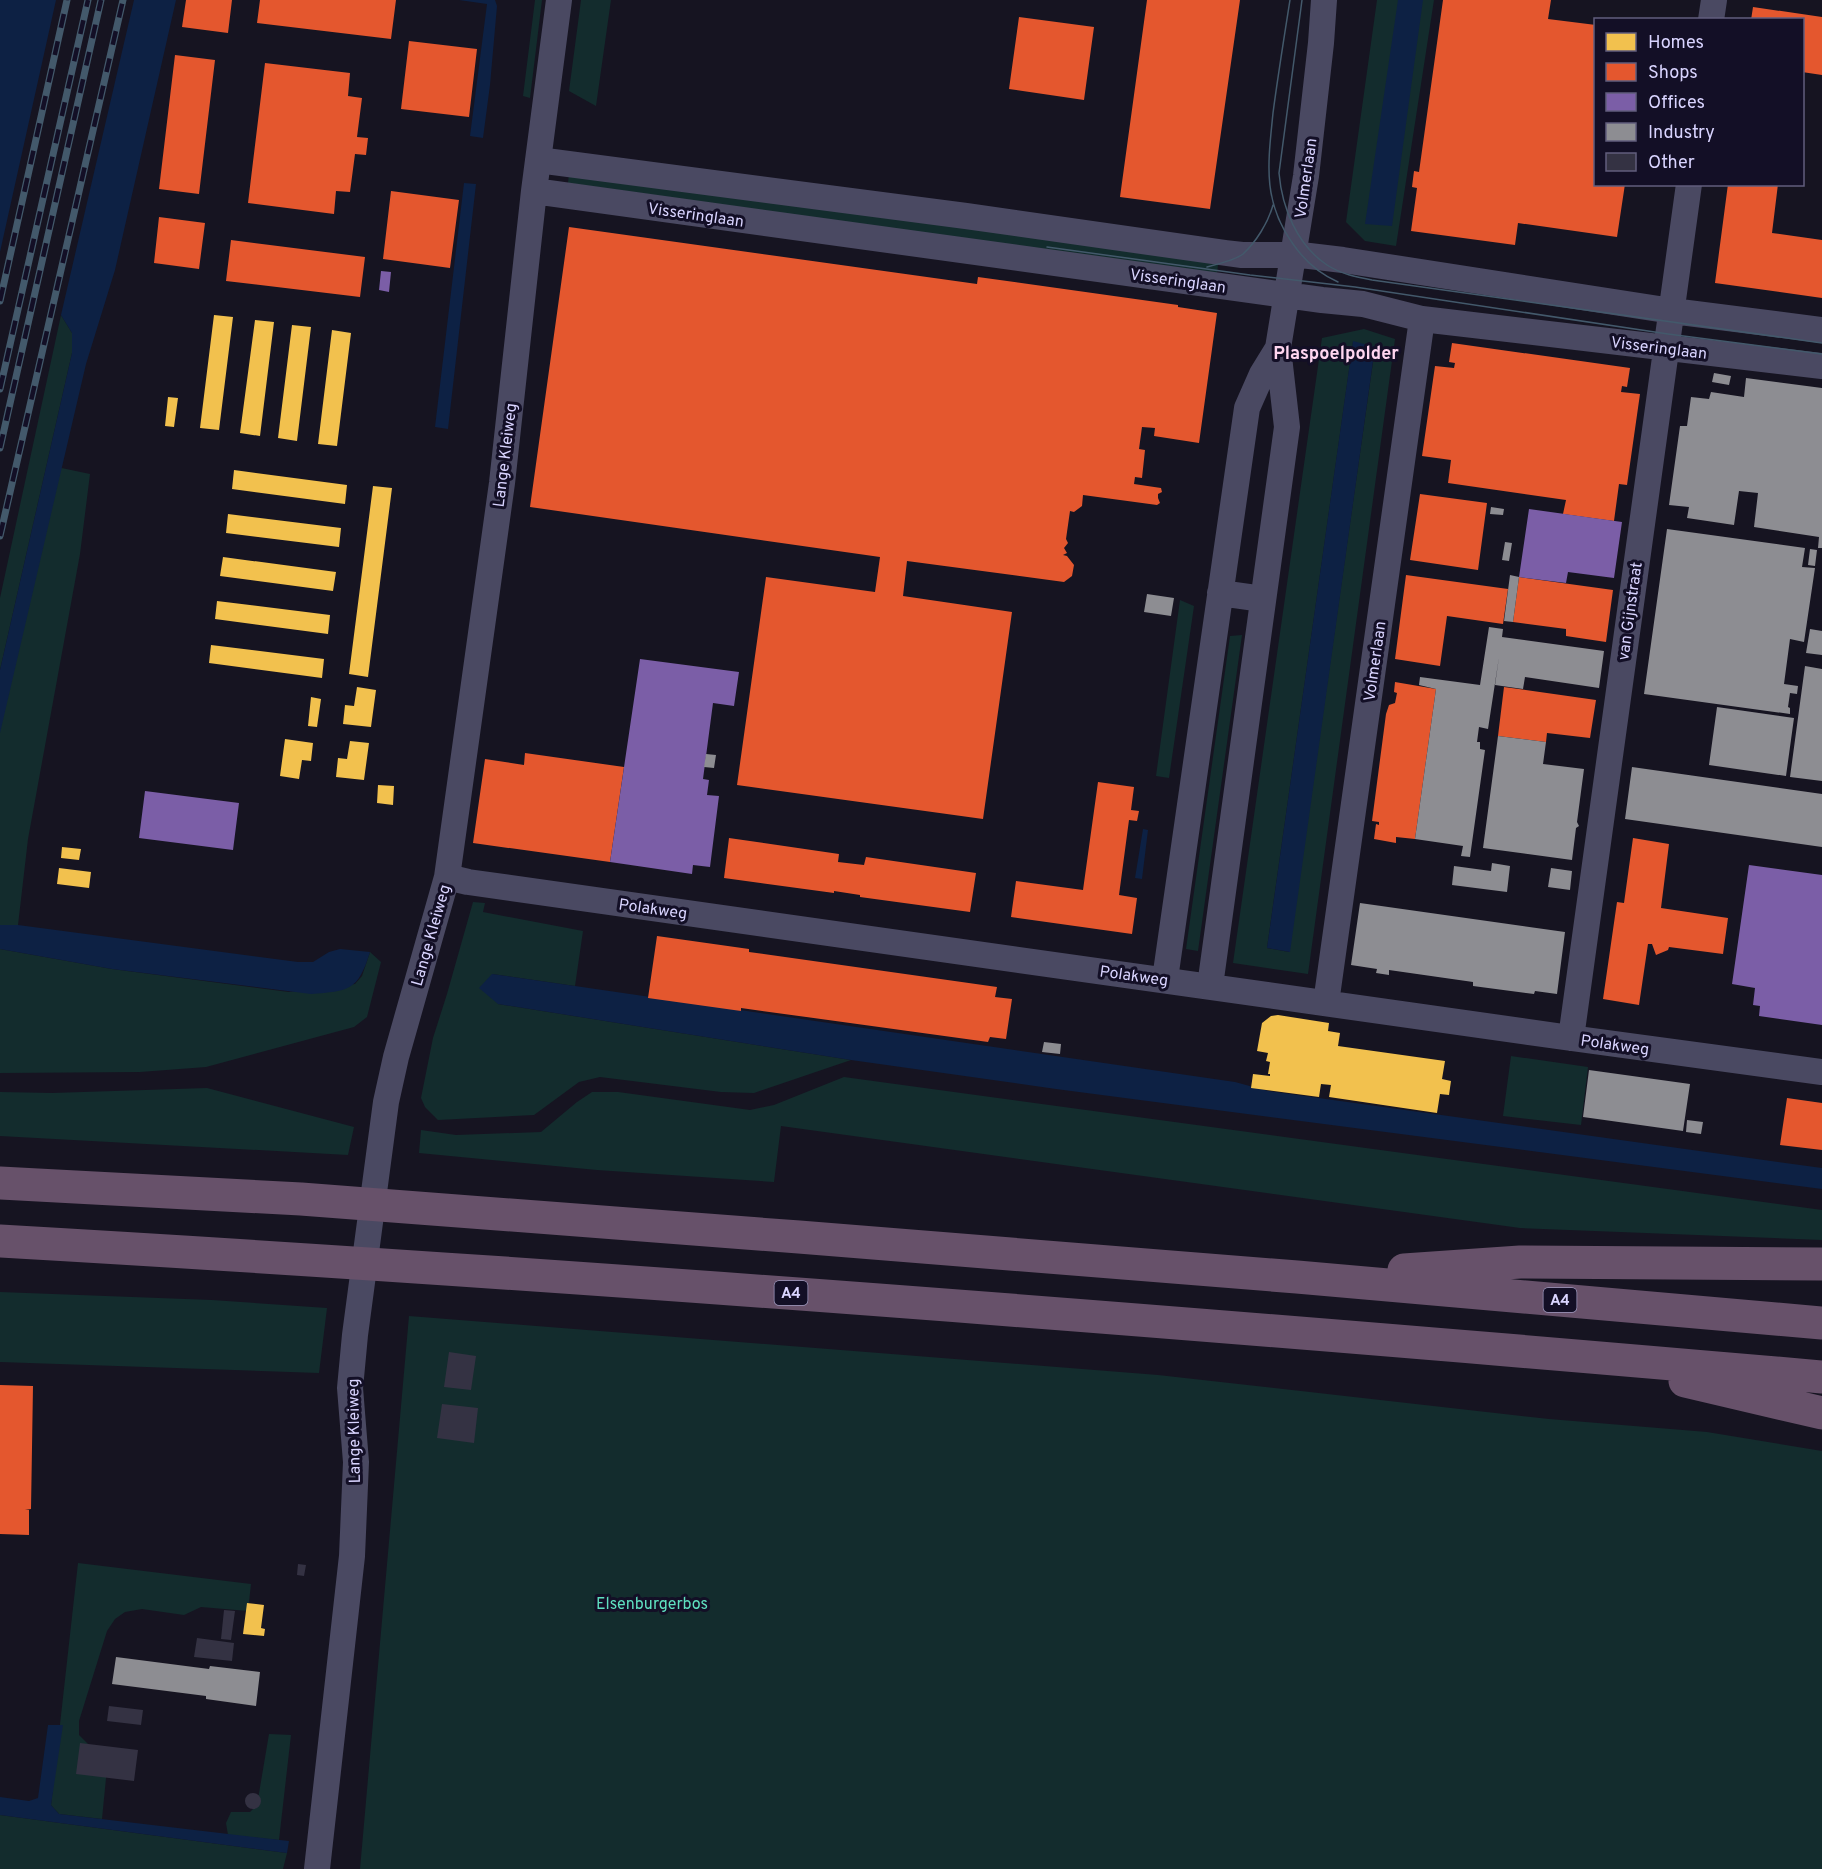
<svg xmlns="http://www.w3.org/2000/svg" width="1822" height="1869" viewBox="0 0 1822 1869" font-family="Overpass,sans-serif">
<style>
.green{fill:#132c2d;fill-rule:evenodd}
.water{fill:#0d2144}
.homes{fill:#f2c14e}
.shops{fill:#e4572e}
.offices{fill:#7b5ea7}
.industry{fill:#8d8d92}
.building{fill:#343243}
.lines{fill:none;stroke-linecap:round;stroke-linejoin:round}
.minor{stroke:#4a4962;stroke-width:26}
.highway{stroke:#67516a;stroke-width:33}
.tram{stroke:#43596b;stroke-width:1.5}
.rail-casing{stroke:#43596b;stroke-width:7}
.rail{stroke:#130f26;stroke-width:4.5;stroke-dasharray:14;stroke-linecap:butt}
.labels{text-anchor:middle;stroke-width:6;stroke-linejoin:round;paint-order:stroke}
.shield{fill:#130f26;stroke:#9e99be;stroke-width:1.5}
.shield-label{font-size:15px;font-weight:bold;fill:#d9d4ff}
.street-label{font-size:16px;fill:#d9d4ff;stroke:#130f26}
.park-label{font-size:16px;fill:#5fe0c0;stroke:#130f26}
.neighbourhood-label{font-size:18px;font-weight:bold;fill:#ffd6f0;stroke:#130f26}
</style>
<rect width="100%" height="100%" fill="#161421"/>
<!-- green -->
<path class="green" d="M 535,0 L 542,0 L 530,98 L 523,96 Z
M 581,0 L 611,0 L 596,106 L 569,91 Z
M 1377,0 L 1434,0 L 1396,246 L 1365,241 L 1346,222 Z
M 570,164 L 1219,256 L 1217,274 L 568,183 Z
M 61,315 L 72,333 L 72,353 L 0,670 L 0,598 Z
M 1364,329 L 1395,339 L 1308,974 L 1233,963 L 1322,338 ZM 1353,342 L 1375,348 L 1289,952 L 1267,948 Z
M 52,466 L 90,474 L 80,554 L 28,839 L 18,925 L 0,925 L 0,701 Z
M 1180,600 L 1194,606 L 1169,778 L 1156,776 Z
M 1242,635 L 1198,951 L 1186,949 L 1230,636 Z
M 473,902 L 485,903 L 483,912 L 583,931 L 575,986 L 492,974 L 498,1004 L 851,1060 L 754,1093 L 721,1092 L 600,1077 L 579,1082 L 534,1115 L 438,1120 L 425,1107 L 421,1098 L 433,1038 L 447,994 Z
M 0,949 L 112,969 L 289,992 L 355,984 L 362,976 L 370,952 L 381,962 L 367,1017 L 354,1027 L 206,1067 L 140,1072 L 0,1073 Z
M 1511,1056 L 1588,1067 L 1581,1125 L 1503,1116 Z
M 844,1077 L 1822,1210 L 1822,1240 L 1520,1228 L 781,1126 L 774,1182 L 597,1170 L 419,1153 L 421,1130 L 456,1135 L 541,1132 L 577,1102 L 592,1092 L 618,1092 L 750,1110 L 774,1105 Z
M 207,1088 L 354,1127 L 348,1155 L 0,1136 L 0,1092 L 52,1093 Z
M 0,1292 L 212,1300 L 327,1308 L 319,1373 L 0,1362 Z
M 409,1316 L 1158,1375 L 1549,1419 L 1707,1432 L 1822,1451 L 1822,1869 L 360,1869 Z
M 78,1563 L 251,1584 L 248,1611 L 201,1607 L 184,1615 L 142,1609 L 125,1612 L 115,1619 L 107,1631 L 79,1721 L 79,1735 L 101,1757 L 107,1768 L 102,1819 L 59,1814 L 51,1805 Z
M 269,1734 L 291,1735 L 279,1840 L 228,1835 L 226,1823 L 231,1812 L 250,1812 L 257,1805 Z
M 0,1815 L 287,1853 L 283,1869 L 0,1869 Z"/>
<!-- water -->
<path class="water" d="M 0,0 L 56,0 L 0,252 Z
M 134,0 L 176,0 L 115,270 L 86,364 L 0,733 L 0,670 L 72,353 L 72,333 L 61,315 Z
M 459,0 L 495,0 L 497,6 L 490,85 L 483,138 L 470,136 L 487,4 Z
M 1398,0 L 1423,0 L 1392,226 L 1365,224 Z
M 464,183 L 476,184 L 448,429 L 435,427 Z
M 1353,341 L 1375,347 L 1290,952 L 1267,948 Z
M 1143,829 L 1148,830 L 1142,879 L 1135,878 Z
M 0,925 L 18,925 L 298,962 L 313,962 L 329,952 L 340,949 L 370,952 C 358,991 349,991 311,994 L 112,969 L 0,949 Z
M 492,974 L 1235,1082 L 1268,1091 L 1822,1168 L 1822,1189 L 1056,1089 L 851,1060 L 498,1004 L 479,988 Z
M 48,1725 L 63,1725 L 51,1805 L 59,1814 L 289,1841 L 287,1853 L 0,1815 L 0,1797 L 29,1801 L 38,1798 Z"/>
<!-- homes -->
<path class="homes" d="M 214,315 L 233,317 L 219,430 L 200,428 Z
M 255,320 L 274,322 L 260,436 L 240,433 Z
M 292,325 L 311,327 L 297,441 L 278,438 Z
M 332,330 L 351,333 L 337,446 L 318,444 Z
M 168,397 L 178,398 L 174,427 L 165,426 Z
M 234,470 L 347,485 L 345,504 L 232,489 Z
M 373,486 L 392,488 L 368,677 L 349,674 Z
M 228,514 L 341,528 L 339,547 L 226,533 Z
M 223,557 L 336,572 L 333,591 L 220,576 Z
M 217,601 L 330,615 L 328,634 L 215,619 Z
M 211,645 L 324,659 L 322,678 L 209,663 Z
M 357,687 L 376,690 L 371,727 L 343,724 L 345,705 L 354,706 Z
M 311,697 L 321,699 L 317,727 L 308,726 Z
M 285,739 L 313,743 L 311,761 L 302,760 L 299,779 L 280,776 Z
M 350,741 L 369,743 L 364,780 L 336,777 L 338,758 L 347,759 Z
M 378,785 L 394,786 L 393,805 L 377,803 Z
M 62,847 L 81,849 L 79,860 L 61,858 Z
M 59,868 L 91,872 L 89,888 L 57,884 Z
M 1278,1015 L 1329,1023 L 1328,1031 L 1340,1033 L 1338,1046 L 1445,1061 L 1442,1079 L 1451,1081 L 1449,1095 L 1440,1094 L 1437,1113 L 1329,1097 L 1331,1085 L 1321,1084 L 1319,1097 L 1251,1088 L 1253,1074 L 1270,1076 L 1270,1074 L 1268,1074 L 1270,1062 L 1266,1061 L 1268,1053 L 1257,1051 L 1262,1023 L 1271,1016 Z
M 247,1603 L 264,1605 L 261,1628 L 265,1629 L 264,1636 L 243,1634 Z"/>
<!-- shops -->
<path class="shops" d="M 186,0 L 232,0 L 228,33 L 182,27 Z
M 260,0 L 396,0 L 391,39 L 257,23 Z
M 1147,0 L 1240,0 L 1210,209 L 1120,197 Z
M 1443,0 L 1551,0 L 1548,19 L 1596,25 L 1596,184 L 1625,184 L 1617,237 L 1518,223 L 1515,245 L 1411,231 L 1417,188 L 1412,187 L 1414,171 L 1419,172 Z
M 1753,7 L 1822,17 L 1822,75 L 1802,72 L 1802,20 L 1751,20 Z
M 1019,17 L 1094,27 L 1084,100 L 1009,89 Z
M 409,41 L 477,49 L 469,117 L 401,109 Z
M 175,55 L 215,60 L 199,194 L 159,189 Z
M 265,63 L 350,73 L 348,96 L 362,98 L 357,137 L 368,138 L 366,155 L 355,154 L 350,192 L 336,191 L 334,214 L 248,203 Z
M 1728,184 L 1778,184 L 1772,233 L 1822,240 L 1822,298 L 1715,283 Z
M 391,191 L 459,200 L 450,268 L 383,259 Z
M 159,217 L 205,223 L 199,269 L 154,263 Z
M 569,227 L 977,284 L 978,277 L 1178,305 L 1178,307 L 1217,313 L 1199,443 L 1154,436 L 1155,428 L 1142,427 L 1139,449 L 1145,450 L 1142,478 L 1135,477 L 1134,484 L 1161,488 L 1162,492 L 1158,494 L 1158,498 L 1160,503 L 1157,505 L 1083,495 L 1082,506 L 1074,512 L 1070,511 L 1066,539 L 1068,543 L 1064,548 L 1067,553 L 1063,555 L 1067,556 L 1074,565 L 1072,576 L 1064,582 L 907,561 L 903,596 L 1012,612 L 983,819 L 737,785 L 766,577 L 875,592 L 880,557 L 530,507 Z
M 231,240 L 365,257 L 360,297 L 226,281 Z
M 1452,343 L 1630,368 L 1627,387 L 1622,386 L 1621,392 L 1640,394 L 1627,485 L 1619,484 L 1614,521 L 1563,514 L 1566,500 L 1448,483 L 1451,460 L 1422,456 L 1435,366 L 1454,368 L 1455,363 L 1449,362 Z
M 1420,494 L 1487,503 L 1478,570 L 1410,560 Z
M 1406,575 L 1508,589 L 1503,624 L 1447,616 L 1440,666 L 1395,659 Z
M 1519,577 L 1613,590 L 1606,642 L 1566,636 L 1566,629 L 1513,622 Z
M 1395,682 L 1436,689 L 1415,839 L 1396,837 L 1396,843 L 1374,839 L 1376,824 L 1379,825 L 1379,822 L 1372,821 L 1386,714 L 1389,705 L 1395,703 L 1397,693 L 1394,692 Z
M 1504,687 L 1596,700 L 1590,738 L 1547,733 L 1546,742 L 1498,736 Z
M 525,753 L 624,767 L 610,862 L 473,843 L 485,759 L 524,765 Z
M 1098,782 L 1134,787 L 1131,810 L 1139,811 L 1137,821 L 1129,820 L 1119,895 L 1137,898 L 1132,934 L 1011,917 L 1016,881 L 1083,890 Z
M 729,838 L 839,854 L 838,862 L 864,865 L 866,857 L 976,873 L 970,912 L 860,897 L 860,895 L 834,891 L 834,893 L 724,878 Z
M 1633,838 L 1669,844 L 1661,908 L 1728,918 L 1723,954 L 1669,947 L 1668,950 L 1656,955 L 1652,944 L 1648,944 L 1639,1005 L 1603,999 L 1617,902 L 1624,903 Z
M 657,936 L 749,949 L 749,952 L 997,987 L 995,997 L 1012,999 L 1006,1039 L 990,1037 L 988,1042 L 741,1008 L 741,1011 L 648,998 Z
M 1787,1098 L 1822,1103 L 1822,1150 L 1780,1145 Z
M 0,1385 L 33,1386 L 31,1509 L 25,1510 L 29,1510 L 29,1535 L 0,1534 Z"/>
<!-- offices -->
<path class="offices" d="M 381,271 L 391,272 L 389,292 L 379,290 Z
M 1529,509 L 1622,522 L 1614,578 L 1568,572 L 1566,583 L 1519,577 Z
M 640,659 L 739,672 L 734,706 L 713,703 L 703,779 L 709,780 L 707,795 L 719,796 L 710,867 L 693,865 L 692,874 L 610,862 Z
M 145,791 L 239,803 L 233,850 L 139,838 Z
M 1749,865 L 1822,875 L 1822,1025 L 1759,1016 L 1760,1006 L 1753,1005 L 1755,988 L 1732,984 Z"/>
<!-- industry -->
<path class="industry" d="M 1714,373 L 1731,376 L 1729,385 L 1712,382 Z
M 1746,378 L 1822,388 L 1822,548 L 1818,548 L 1819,537 L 1754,527 L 1758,493 L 1739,491 L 1734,525 L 1687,518 L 1689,507 L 1669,505 L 1680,426 L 1687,426 L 1691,397 L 1709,399 L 1711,392 L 1744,397 Z
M 1491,507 L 1504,509 L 1503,515 L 1490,514 Z
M 1667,529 L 1805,548 L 1802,567 L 1815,568 L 1804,642 L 1790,639 L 1784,684 L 1798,686 L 1797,694 L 1790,693 L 1788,707 L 1790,708 L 1790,714 L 1644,694 Z
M 1505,542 L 1512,543 L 1509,561 L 1502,560 Z
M 1810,549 L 1817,550 L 1815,566 L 1808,565 Z
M 1510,575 L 1519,577 L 1513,622 L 1504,621 Z
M 1147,594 L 1174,598 L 1171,616 L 1144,612 Z
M 1489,627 L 1503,629 L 1502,637 L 1604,651 L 1599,688 L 1525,677 L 1523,689 L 1495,685 L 1499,657 L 1488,729 L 1479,727 L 1477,742 L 1480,742 L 1480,749 L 1485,750 L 1470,857 L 1461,856 L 1463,846 L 1415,839 L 1436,689 L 1419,685 L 1420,677 L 1480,685 Z
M 1810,629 L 1822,631 L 1822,655 L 1806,653 Z
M 1805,666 L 1822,669 L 1822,781 L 1790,777 Z
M 1717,707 L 1794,718 L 1786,776 L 1709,765 Z
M 1498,736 L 1546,742 L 1543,764 L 1584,769 L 1577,822 L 1579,826 L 1576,828 L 1572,860 L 1483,848 Z
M 706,754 L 716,755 L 714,768 L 704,767 Z
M 1632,767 L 1822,794 L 1822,847 L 1625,819 Z
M 1492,863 L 1510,866 L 1507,892 L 1452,885 L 1454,866 L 1491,871 Z
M 1551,868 L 1572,871 L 1570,890 L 1548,887 Z
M 1360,903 L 1565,932 L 1557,994 L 1535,991 L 1534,994 L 1473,986 L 1473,982 L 1389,970 L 1389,975 L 1376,973 L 1377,969 L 1351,965 Z
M 1044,1042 L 1061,1044 L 1060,1054 L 1042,1052 Z
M 1589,1070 L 1690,1084 L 1683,1131 L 1583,1117 Z
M 1687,1120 L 1703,1122 L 1701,1134 L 1686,1132 Z
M 116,1657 L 209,1669 L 210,1666 L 260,1672 L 256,1706 L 206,1699 L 206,1696 L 112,1684 Z"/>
<!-- building -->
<path class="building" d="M 449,1352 L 476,1356 L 471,1390 L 444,1387 Z
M 442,1404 L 478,1408 L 474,1443 L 437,1438 Z
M 298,1564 L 306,1565 L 304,1576 L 297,1575 Z
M 224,1610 L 235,1611 L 231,1640 L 221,1639 Z
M 197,1638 L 234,1643 L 232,1661 L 194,1657 Z
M 109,1706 L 143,1710 L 141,1725 L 107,1721 Z
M 80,1743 L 138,1750 L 134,1781 L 76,1774 Z
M245 1801a8 8 0 1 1 16 0a8 8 0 1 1-16 0Z"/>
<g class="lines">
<!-- minor -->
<path class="minor" d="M 1711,20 L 1714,0
M 538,160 L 966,216 L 1226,253 L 1242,255 L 1301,255 L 1343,260 L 1672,311 L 1822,330
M 534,191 L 1322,300 L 1363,304 L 1422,319 L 1822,366
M 1220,593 L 1263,599
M 447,877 L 468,882 L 1571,1038 L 1822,1072
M 1165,979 L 1247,408 L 1262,374 L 1278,348
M 1210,986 L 1287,427 L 1278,348 L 1306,176 L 1321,43 L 1324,0
M 1326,1003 L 1422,319
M 1571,1038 L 1689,184
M 317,1869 L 352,1556 L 356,1462 L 350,1388 L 355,1335 L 386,1102 L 396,1057 L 447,877 L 502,483 L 534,191 L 559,0"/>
<!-- highway -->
<path class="highway" d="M 0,1183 L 301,1199 L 799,1237 L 1297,1277 L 1822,1323
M 0,1241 C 608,1276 1215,1324 1822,1377
M 1404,1270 L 1520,1262 L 1822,1264
M 1685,1381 L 1822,1413"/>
<!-- tram -->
<path class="tram" d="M 1290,0 C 1284,38 1278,75 1273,113 C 1268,163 1262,201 1293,244 C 1304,260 1320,274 1338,282
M 1302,0 L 1279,173 C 1282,208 1297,245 1327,265 C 1341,274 1356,277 1372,280 L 1822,343
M 1047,247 L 1250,275 L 1355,287 L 1668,334 L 1822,354
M 1207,267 C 1215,265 1237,259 1243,254 C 1256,242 1268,223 1273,205"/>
<!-- rail casing -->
<g class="rail-casing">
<path id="rail" d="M 0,301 L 67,0
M 0,389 L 88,0
M 0,448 L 101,0
M 0,536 L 123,0"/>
</g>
<!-- rail -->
<use href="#rail" class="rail"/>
</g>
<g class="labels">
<!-- shield labels -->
<g class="shield">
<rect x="774.5" y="1281" width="33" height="24" rx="4.5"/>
<rect x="1543.5" y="1288" width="33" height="24" rx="4.5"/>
</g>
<g class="shield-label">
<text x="791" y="1298">A4</text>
<text x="1560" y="1305">A4</text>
</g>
<!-- street labels -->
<g class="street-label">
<text transform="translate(1305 178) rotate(-82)" y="6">Volmerlaan</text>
<text transform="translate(696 214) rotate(8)" y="6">Visseringlaan</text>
<text transform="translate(1178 280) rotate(8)" y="6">Visseringlaan</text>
<text transform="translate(1659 347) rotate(7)" y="6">Visseringlaan</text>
<text transform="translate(504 455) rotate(-83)" y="6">Lange Kleiweg</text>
<text transform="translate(1629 611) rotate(-82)" y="6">van Gijnstraat</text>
<text transform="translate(1374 661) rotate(-82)" y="6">Volmerlaan</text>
<text transform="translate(653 908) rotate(8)" y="6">Polakweg</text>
<text transform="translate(430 935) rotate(-74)" y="6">Lange Kleiweg</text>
<text transform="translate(1134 975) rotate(8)" y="6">Polakweg</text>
<text transform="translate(1615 1044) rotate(8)" y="6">Polakweg</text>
<text transform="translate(353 1431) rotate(-91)" y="6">Lange Kleiweg</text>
</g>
<!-- park labels -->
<g class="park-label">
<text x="652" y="1609">Elsenburgerbos</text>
</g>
<!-- neighbourhood labels -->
<g class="neighbourhood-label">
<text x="1336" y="359">Plaspoelpolder</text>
</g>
</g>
<!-- legend -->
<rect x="1594" y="18" width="210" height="168" fill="#130f26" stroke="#625e7d" stroke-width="1.5"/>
<rect x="1606" y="33" width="30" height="18" fill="#f2c14e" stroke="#625e7d" stroke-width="1.5"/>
<text x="1648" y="48" font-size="18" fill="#d9d4ff">Homes</text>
<rect x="1606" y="63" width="30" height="18" fill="#e4572e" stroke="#625e7d" stroke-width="1.5"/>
<text x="1648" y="78" font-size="18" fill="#d9d4ff">Shops</text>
<rect x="1606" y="93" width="30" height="18" fill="#7b5ea7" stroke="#625e7d" stroke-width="1.5"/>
<text x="1648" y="108" font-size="18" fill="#d9d4ff">Offices</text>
<rect x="1606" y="123" width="30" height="18" fill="#8d8d92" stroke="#625e7d" stroke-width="1.5"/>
<text x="1648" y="138" font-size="18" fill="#d9d4ff">Industry</text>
<rect x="1606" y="153" width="30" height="18" fill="#343243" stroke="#625e7d" stroke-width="1.5"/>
<text x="1648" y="168" font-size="18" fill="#d9d4ff">Other</text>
</svg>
